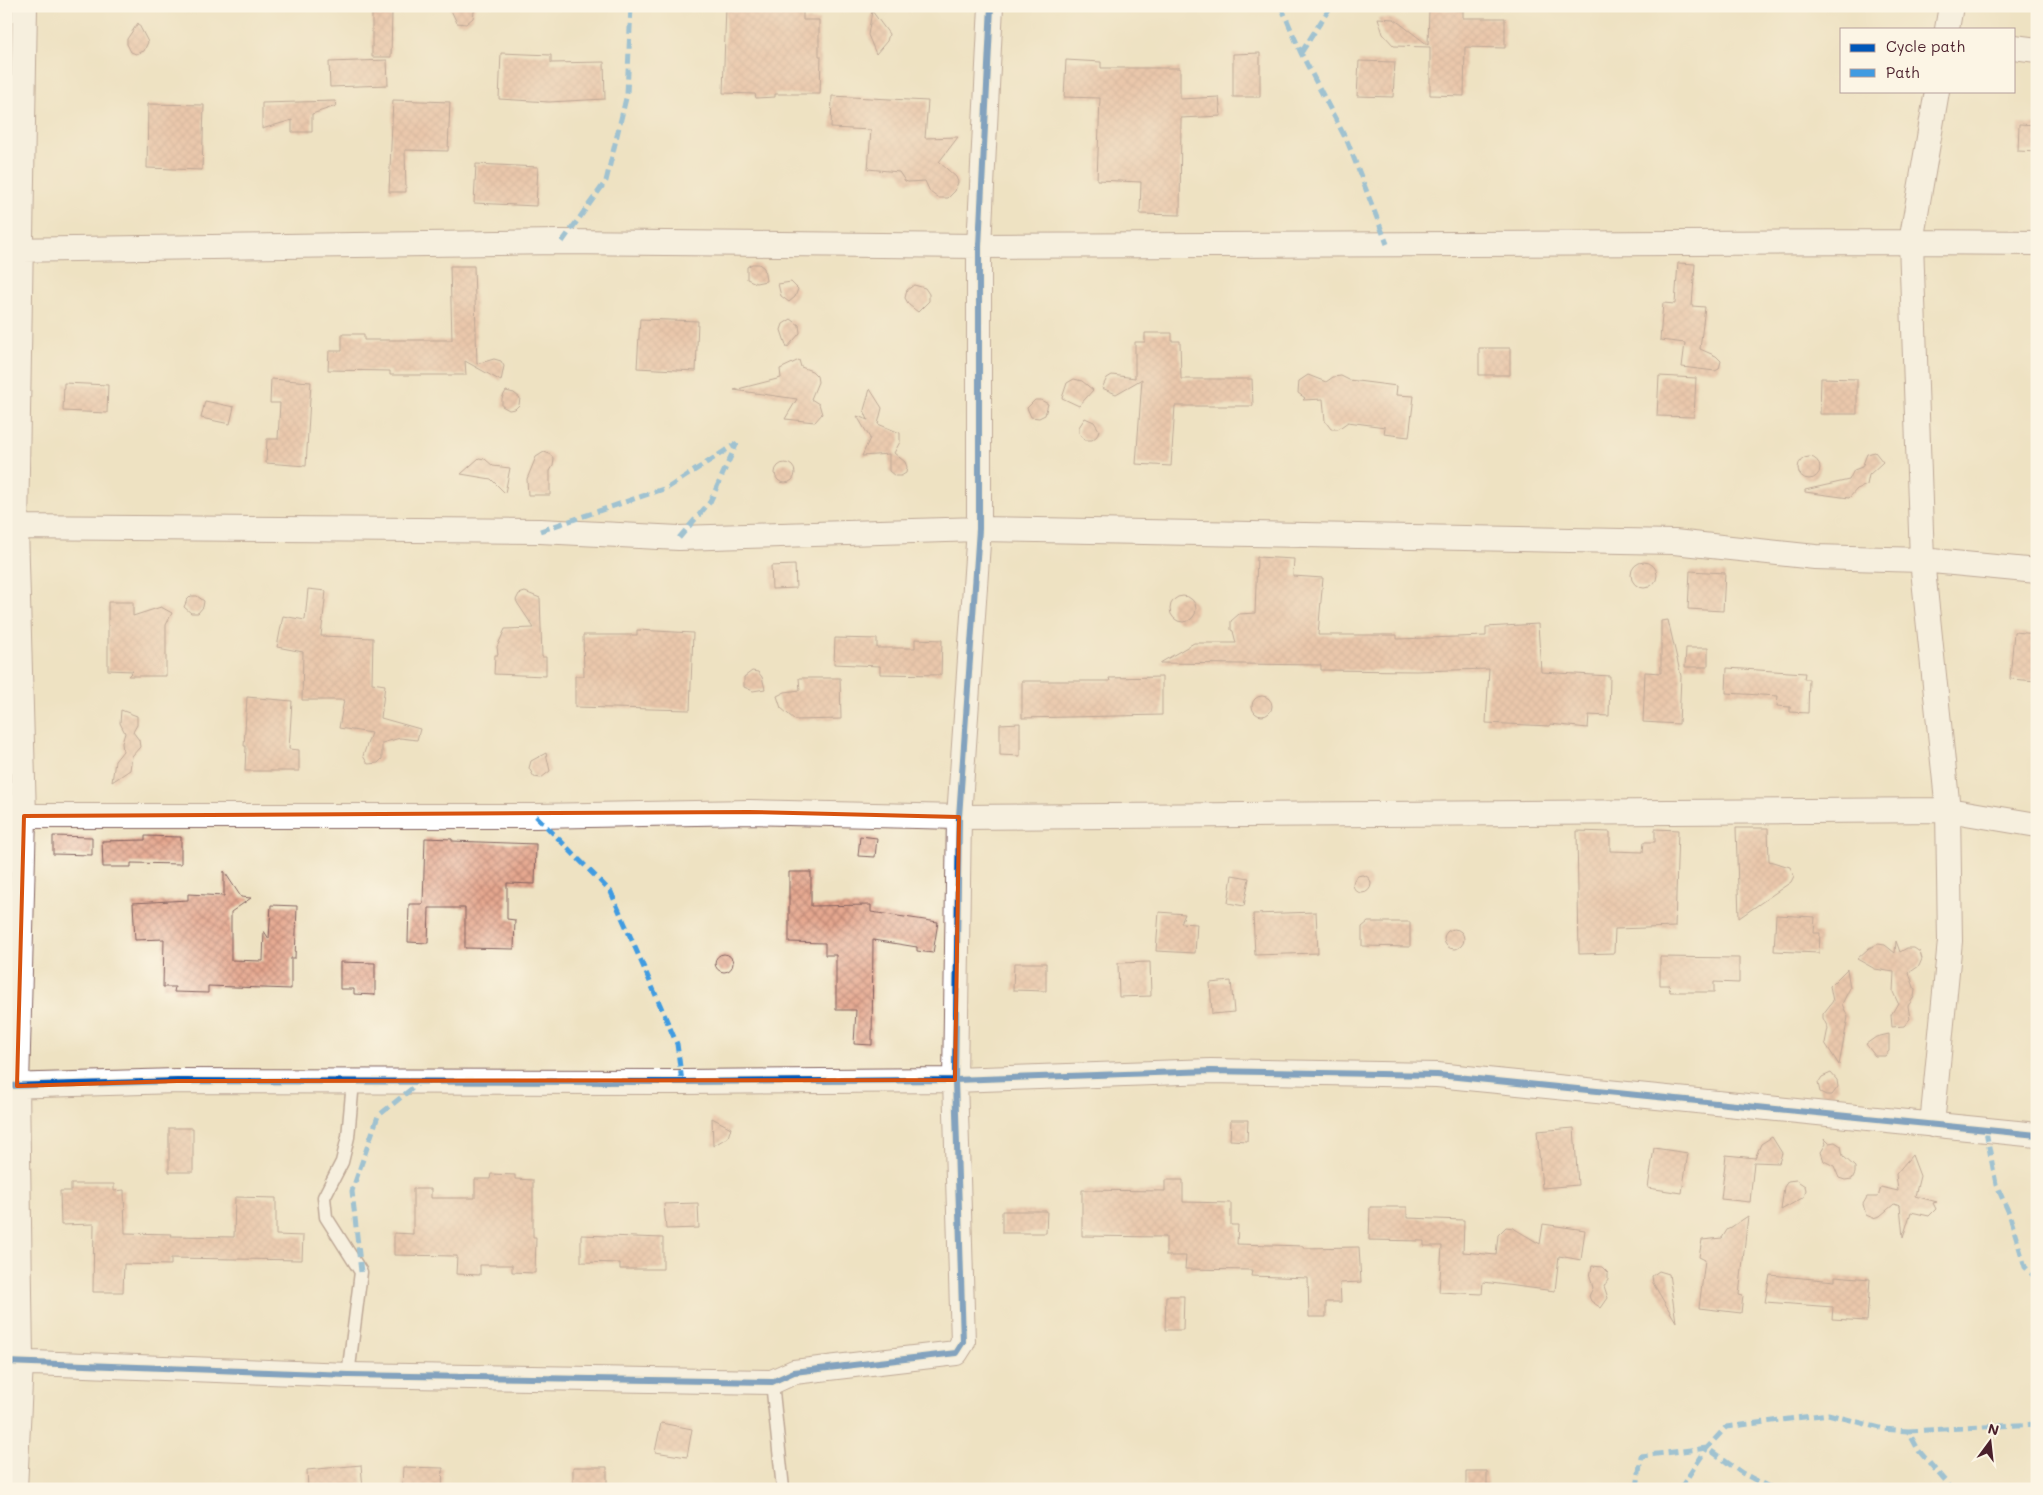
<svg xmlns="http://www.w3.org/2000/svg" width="2043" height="1495" viewBox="0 0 2043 1495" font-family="Mali,sans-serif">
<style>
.building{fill:url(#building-cross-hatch)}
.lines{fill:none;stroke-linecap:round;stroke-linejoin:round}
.lane-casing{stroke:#836360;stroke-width:15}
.street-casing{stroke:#836360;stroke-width:26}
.lane{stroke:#fff;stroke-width:12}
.street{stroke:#fff;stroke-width:24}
.quiet{stroke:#409be1;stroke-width:5;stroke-dasharray:10 5;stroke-linecap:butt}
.cycleway-casing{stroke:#fcf5e5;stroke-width:9}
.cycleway{stroke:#0057b8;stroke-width:6}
.marked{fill:none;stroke:#d8530f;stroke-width:4;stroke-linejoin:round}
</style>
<defs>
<pattern id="building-cross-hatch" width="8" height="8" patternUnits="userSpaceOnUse" patternTransform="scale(1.25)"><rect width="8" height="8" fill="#e5a78f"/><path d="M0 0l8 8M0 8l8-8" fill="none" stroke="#bc8775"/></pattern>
</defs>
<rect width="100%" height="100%" fill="#fcf5e5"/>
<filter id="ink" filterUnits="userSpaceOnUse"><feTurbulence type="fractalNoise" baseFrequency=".02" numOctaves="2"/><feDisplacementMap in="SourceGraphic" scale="10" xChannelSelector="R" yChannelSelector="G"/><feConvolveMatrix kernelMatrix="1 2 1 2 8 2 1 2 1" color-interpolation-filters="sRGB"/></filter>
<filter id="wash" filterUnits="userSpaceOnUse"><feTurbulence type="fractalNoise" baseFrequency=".0096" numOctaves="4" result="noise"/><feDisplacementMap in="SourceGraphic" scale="20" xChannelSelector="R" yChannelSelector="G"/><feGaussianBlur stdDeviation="1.12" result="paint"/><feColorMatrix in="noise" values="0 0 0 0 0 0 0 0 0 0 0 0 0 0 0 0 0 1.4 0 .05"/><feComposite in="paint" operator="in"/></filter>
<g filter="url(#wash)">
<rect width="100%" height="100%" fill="#eee2c2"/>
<g id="blocks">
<!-- building -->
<path class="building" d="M 449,6 L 475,6 L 473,18 L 466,24 L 457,23 Z
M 726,6 L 803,6 L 803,20 L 819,20 L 819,56 L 821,56 L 820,94 L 775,94 L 775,97 L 756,98 L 755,94 L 723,93 Z
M 1429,9 L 1463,10 L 1463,18 L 1505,18 L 1505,48 L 1465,47 L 1464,96 L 1430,95 L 1430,47 L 1394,46 L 1383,34 L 1378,18 L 1394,19 L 1428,45 Z
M 372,11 L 392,11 L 391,57 L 372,57 Z
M 872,11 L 889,34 L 887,41 L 876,54 L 868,35 Z
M 138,23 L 148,42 L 144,51 L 136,54 L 131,52 L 127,44 L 127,39 Z
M 501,53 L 551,55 L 551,63 L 604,62 L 605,99 L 549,102 L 499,99 Z
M 1260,53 L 1260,97 L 1233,97 L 1233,54 Z
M 387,60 L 388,85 L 330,87 L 329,62 Z
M 1066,60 L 1101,62 L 1101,68 L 1180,68 L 1180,99 L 1219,97 L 1221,116 L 1181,118 L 1180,215 L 1140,214 L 1141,182 L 1097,180 L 1100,98 L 1064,97 Z
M 1359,61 L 1395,62 L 1393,97 L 1357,96 Z
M 832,96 L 928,101 L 925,138 L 958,137 L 939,162 L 956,177 L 958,182 L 955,191 L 948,198 L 938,198 L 930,192 L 925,181 L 908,182 L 905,181 L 899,172 L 868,169 L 871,130 L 831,128 Z
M 393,100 L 450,102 L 448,151 L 405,150 L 406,192 L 389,192 Z
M 335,101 L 336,106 L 312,114 L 312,132 L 292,132 L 292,120 L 262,129 L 262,103 Z
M 148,104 L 204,105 L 202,170 L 147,168 Z
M 2019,124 L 2037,125 L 2037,152 L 2018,151 Z
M 476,164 L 538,167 L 536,206 L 474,203 Z
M 1678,263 L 1695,264 L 1692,306 L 1705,307 L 1700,349 L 1716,356 L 1721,361 L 1719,369 L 1715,371 L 1682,367 L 1685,343 L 1660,340 L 1663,303 L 1675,304 Z
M 752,264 L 759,264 L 764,268 L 766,281 L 756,283 L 747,279 L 747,267 Z
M 450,266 L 474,266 L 477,364 L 494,359 L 501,361 L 504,366 L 501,381 L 465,361 L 466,375 L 390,375 L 390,371 L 328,370 L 329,351 L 342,351 L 342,334 L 364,334 L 364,340 L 452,340 Z
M 791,282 L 798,289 L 795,297 L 789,302 L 781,296 L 778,284 Z
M 914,285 L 925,288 L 929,294 L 929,301 L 918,312 L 909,305 L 905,298 L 907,290 Z
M 640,319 L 698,321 L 696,371 L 637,368 Z
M 791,319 L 799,325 L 800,333 L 787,348 L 781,330 L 783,324 Z
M 1145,333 L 1172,333 L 1172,341 L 1180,341 L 1181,379 L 1252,379 L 1253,406 L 1175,406 L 1171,466 L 1136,464 L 1142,379 L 1116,394 L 1102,388 L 1107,378 L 1112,375 L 1135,378 L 1135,342 L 1145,342 Z
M 1479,348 L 1510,348 L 1510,375 L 1479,375 Z
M 799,360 L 801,367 L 812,371 L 817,376 L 818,382 L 811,399 L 819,404 L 822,414 L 815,422 L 785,419 L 797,399 L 734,390 L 781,378 L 780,369 Z
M 1308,375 L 1326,382 L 1333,377 L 1341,376 L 1349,380 L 1397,386 L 1396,395 L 1414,396 L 1409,437 L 1384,434 L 1385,427 L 1348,422 L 1338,429 L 1331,429 L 1325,421 L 1323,399 L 1303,400 L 1305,398 L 1298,393 L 1299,381 Z
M 1659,376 L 1696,378 L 1694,417 L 1657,416 Z
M 1821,378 L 1857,379 L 1857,414 L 1820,414 Z
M 271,379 L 311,382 L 306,466 L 266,463 L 267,439 L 278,439 L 280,403 L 270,403 Z
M 1074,379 L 1082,381 L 1093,390 L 1079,406 L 1062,398 L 1067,383 Z
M 64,383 L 108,385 L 107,413 L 63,411 Z
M 870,389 L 882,408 L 878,424 L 900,433 L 900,442 L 894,453 L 905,462 L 907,467 L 906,473 L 901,476 L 895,476 L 889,471 L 889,454 L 862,456 L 870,438 L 857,416 L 868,420 L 864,410 Z
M 506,391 L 514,393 L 520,398 L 519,405 L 515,409 L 509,410 L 502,406 L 502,398 Z
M 1035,400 L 1041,400 L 1048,404 L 1045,415 L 1039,418 L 1031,417 L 1027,408 Z
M 205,401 L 234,407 L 230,424 L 201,418 Z
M 1085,418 L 1094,422 L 1099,430 L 1097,436 L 1092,440 L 1085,440 L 1079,433 L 1079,427 Z
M 544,452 L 550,454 L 554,459 L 553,466 L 550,471 L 550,495 L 528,495 L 527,479 L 536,457 Z
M 1875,452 L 1883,462 L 1869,475 L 1867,485 L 1857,489 L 1849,498 L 1805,492 L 1805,490 L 1849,480 L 1854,470 L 1862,467 L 1867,454 Z
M1798 468a11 11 0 1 1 22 0a11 11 0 1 1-22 0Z
M 479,458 L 485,459 L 493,466 L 510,468 L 505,493 L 491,479 L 461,474 Z
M775 473a10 10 0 1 1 20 0a10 10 0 1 1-20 0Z
M 1257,557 L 1294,559 L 1293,576 L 1323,578 L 1318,635 L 1397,635 L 1397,639 L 1486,636 L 1486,627 L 1538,624 L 1541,672 L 1610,676 L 1609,716 L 1589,715 L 1588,728 L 1550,724 L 1550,726 L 1486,723 L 1489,669 L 1416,671 L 1321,670 L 1321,665 L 1160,663 L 1194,643 L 1236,643 L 1233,631 L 1231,630 L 1231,621 L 1239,614 L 1255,613 Z
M1631 575a13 13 0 1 1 26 0a13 13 0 1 1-26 0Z
M 795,565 L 796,588 L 772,589 L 771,566 Z
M 1690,571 L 1725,573 L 1723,611 L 1688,609 Z
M 308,589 L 326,591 L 321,636 L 373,638 L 372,683 L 385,685 L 381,718 L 420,729 L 417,740 L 400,738 L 382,743 L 382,759 L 378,763 L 368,764 L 363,756 L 371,733 L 339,728 L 344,700 L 302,700 L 303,652 L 277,647 L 283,616 L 305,620 Z
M 525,592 L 540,598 L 542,657 L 546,657 L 546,676 L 494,674 L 495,655 L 498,655 L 497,647 L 505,629 L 534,628 L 518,604 L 516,600 L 519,594 Z
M 191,596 L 197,596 L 204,601 L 203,607 L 198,613 L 191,613 L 184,607 L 187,600 Z
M1170 609a13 13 0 1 1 26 0a13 13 0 1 1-26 0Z
M 108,602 L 133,602 L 133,616 L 161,607 L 172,613 L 166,625 L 166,676 L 128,676 L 133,671 L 108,670 Z
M 1668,620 L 1681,676 L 1679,724 L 1643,722 L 1645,672 L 1661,673 L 1661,621 Z
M 637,630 L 693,633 L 690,710 L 575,707 L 575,676 L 584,676 L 583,635 L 637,635 Z
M 2014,632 L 2037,634 L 2037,681 L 2010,679 Z
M 835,638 L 877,639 L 877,648 L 915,648 L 915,639 L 942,640 L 941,675 L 880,674 L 880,666 L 834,664 Z
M 1686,648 L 1708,648 L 1708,667 L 1685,667 Z
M 1727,668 L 1805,673 L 1804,679 L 1809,679 L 1808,713 L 1790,712 L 1790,707 L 1777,706 L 1778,696 L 1726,693 Z
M 752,671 L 758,672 L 762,677 L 765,689 L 753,691 L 744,687 L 744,677 Z
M 1162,677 L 1162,715 L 1022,718 L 1022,681 L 1110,681 L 1109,678 Z
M 799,678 L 840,678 L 841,719 L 795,720 L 781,708 L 777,696 L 785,692 L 800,690 Z
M1252 706a10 10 0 1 1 20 0a10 10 0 1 1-20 0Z
M 247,697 L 292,701 L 289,749 L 299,750 L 299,771 L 245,771 L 246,746 L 244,746 Z
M 121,710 L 137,716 L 137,725 L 133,732 L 139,740 L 140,747 L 132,756 L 130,770 L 112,782 L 115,761 L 123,751 L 122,743 L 125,733 L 120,723 Z
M 1020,723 L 1020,756 L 1000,755 L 1000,724 Z
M 546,753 L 550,771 L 541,778 L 534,777 L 529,768 L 531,761 Z
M 1736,828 L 1768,828 L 1769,861 L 1790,867 L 1794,876 L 1791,882 L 1739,918 Z
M 1655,829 L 1678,830 L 1675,927 L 1615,929 L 1614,953 L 1579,954 L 1577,831 L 1610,832 L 1610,851 L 1643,852 L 1644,842 L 1655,842 Z
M 53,836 L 92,837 L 92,855 L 53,854 Z
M 145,836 L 181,837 L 181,864 L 131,863 L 131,867 L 103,867 L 102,841 L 145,840 Z
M 860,836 L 877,838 L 875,857 L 858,856 Z
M 425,838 L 452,839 L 452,841 L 536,844 L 535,884 L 507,883 L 507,919 L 515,920 L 514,949 L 465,948 L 465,908 L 429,908 L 428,943 L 408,942 L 409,904 L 423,904 Z
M 224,871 L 241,897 L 251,898 L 231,912 L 231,960 L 263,961 L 264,931 L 269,939 L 271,905 L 297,906 L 295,958 L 291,958 L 291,989 L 208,986 L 208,993 L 174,992 L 175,987 L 163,987 L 164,939 L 135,940 L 133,903 L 188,900 L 188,894 L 224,896 Z
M 789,872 L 811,872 L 811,906 L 871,905 L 871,912 L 938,922 L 933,953 L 917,951 L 917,947 L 873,940 L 872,1045 L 854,1044 L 856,1010 L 836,1010 L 836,955 L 825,955 L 825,943 L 789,942 Z
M1353 884a9 9 0 1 1 18 0a9 9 0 1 1-18 0Z
M 1232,875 L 1249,878 L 1244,906 L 1228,903 Z
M 1159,912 L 1185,914 L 1181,923 L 1197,924 L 1195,953 L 1156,951 Z
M 1316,912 L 1318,953 L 1255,955 L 1253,914 Z
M 1776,915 L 1815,917 L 1814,933 L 1820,933 L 1819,953 L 1774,951 Z
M 1368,922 L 1410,922 L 1410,947 L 1362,946 L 1362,927 Z
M1444 939a10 10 0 1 1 20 0a10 10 0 1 1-20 0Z
M 1896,941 L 1900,952 L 1907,948 L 1914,948 L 1920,952 L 1922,959 L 1919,966 L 1909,973 L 1915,990 L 1914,997 L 1908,1006 L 1910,1019 L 1904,1026 L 1892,1027 L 1891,1015 L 1898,1003 L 1893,992 L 1894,972 L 1875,969 L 1857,959 L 1869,948 L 1878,944 L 1885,945 L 1895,953 Z
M715 963a9 9 0 1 1 18 0a9 9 0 1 1-18 0Z
M 1660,957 L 1739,958 L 1739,983 L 1714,982 L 1714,992 L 1670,992 L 1669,985 L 1660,985 Z
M 340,962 L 375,963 L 375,995 L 354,994 L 354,989 L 340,989 Z
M 1150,962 L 1151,996 L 1119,997 L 1118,963 Z
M 1014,963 L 1046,963 L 1046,991 L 1013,990 Z
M 1847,969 L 1850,988 L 1842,1004 L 1848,1017 L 1839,1065 L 1825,1043 L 1828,1028 L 1823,1018 L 1823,1014 L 1833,1001 L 1830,986 Z
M 1231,981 L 1234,1012 L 1212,1014 L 1210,983 Z
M 1889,1034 L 1889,1051 L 1885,1056 L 1875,1056 L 1866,1044 L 1876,1037 Z
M 1831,1073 L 1837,1080 L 1838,1087 L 1832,1095 L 1826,1095 L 1820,1092 L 1818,1083 L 1822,1077 Z
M 712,1118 L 731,1128 L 728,1137 L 713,1146 Z
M 1231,1120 L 1248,1120 L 1247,1141 L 1230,1140 Z
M 169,1128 L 193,1128 L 193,1172 L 169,1172 Z
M 1574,1128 L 1578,1185 L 1542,1188 L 1537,1131 Z
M 1772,1137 L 1782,1153 L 1779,1163 L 1754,1162 L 1750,1202 L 1721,1199 L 1726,1155 L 1755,1158 L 1761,1144 Z
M 1824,1138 L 1829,1143 L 1835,1142 L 1841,1146 L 1843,1156 L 1855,1167 L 1855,1173 L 1852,1179 L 1845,1180 L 1839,1178 L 1834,1166 L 1824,1161 L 1821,1152 L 1826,1144 Z
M 1654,1148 L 1688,1153 L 1682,1193 L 1648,1188 Z
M 1912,1155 L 1920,1176 L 1915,1196 L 1937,1202 L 1933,1203 L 1936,1209 L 1929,1216 L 1911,1212 L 1903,1237 L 1900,1206 L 1894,1204 L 1880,1216 L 1873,1218 L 1866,1215 L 1863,1204 L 1867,1197 L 1878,1197 L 1881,1187 L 1898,1191 L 1896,1174 Z
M 491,1174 L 515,1175 L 515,1179 L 533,1180 L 533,1237 L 536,1237 L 535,1273 L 512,1272 L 512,1265 L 480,1265 L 480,1275 L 456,1274 L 457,1256 L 394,1255 L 394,1233 L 413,1234 L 413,1189 L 431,1189 L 431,1198 L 475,1198 L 475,1179 L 490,1179 Z
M 1165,1180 L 1183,1180 L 1183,1202 L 1231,1203 L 1231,1225 L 1238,1225 L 1237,1244 L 1303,1246 L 1303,1248 L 1359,1247 L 1361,1282 L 1340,1283 L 1341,1302 L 1326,1302 L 1326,1317 L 1309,1317 L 1308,1278 L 1251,1276 L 1252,1270 L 1185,1269 L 1186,1256 L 1166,1256 L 1166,1237 L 1082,1236 L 1082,1190 L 1165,1191 Z
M 1796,1180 L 1805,1186 L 1806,1190 L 1804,1197 L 1781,1210 L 1784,1187 L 1788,1181 Z
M 71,1184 L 114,1184 L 114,1191 L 124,1190 L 125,1233 L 172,1234 L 171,1236 L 234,1237 L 235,1197 L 276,1198 L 276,1235 L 303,1236 L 302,1260 L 171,1258 L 171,1265 L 124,1264 L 123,1292 L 93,1292 L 94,1224 L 61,1225 L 60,1191 L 71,1191 Z
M 698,1203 L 699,1228 L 666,1229 L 664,1204 Z
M 1370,1207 L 1407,1207 L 1407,1218 L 1464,1220 L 1463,1252 L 1496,1255 L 1498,1235 L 1506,1227 L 1513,1228 L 1540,1244 L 1543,1224 L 1585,1230 L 1581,1260 L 1559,1256 L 1555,1291 L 1483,1282 L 1482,1294 L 1439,1292 L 1442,1246 L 1424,1246 L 1424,1241 L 1369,1240 Z
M 1002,1211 L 1047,1211 L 1046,1233 L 1002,1233 Z
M 1748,1216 L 1739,1295 L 1743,1296 L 1741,1313 L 1699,1308 L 1705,1260 L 1699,1257 L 1702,1240 L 1722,1238 L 1727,1230 Z
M 581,1235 L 663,1238 L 663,1269 L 620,1269 L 620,1263 L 581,1262 Z
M 1592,1266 L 1602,1267 L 1608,1273 L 1608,1280 L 1604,1286 L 1608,1298 L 1601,1308 L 1591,1301 L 1589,1296 L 1593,1288 L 1590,1277 Z
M 1659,1271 L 1669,1274 L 1676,1322 L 1653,1283 L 1652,1276 Z
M 1770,1275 L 1835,1281 L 1835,1276 L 1870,1279 L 1867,1321 L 1832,1319 L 1833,1307 L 1765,1302 Z
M 1166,1296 L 1184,1296 L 1183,1330 L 1165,1330 Z
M 661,1423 L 692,1429 L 687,1457 L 655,1452 Z
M 361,1465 L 363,1489 L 308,1489 L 307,1470 Z
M 403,1467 L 443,1468 L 442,1489 L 402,1489 Z
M 573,1467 L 607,1467 L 607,1489 L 573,1489 Z
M 1466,1471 L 1487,1471 L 1487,1489 L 1466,1489 Z"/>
</g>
</g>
<g filter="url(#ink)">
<use href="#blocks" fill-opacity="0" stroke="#836360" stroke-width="1"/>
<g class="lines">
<!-- lane casing -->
<g class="lane-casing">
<path id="lane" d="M 348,1375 L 361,1272 L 326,1217 L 324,1197 L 342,1162 L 348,1137 L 353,1082
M 772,1382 L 783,1489"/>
</g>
<!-- street casing -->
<g class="street-casing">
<path id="street" d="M 1947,29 L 1951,6
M 2014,47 L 2037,50
M 6,250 L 562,242 L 979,246 L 1911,242 L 2037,243
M 6,527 L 540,531 L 679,538 L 979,529 L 1674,542 L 1815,557 L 1922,560 L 2037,571
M 6,816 L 536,816 L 749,812 L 959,817 L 1948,810 L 2037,825
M 6,1086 L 177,1081 L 682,1082 L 955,1080 L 1211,1071 L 1437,1075 L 2037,1135
M 1932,1125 L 1950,941 L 1948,810 L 1922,560 L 1911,242 L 1937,91
M 6,1362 L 348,1375 L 772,1382 L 794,1372 L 956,1353 L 963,1342 L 955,1080 L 959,817 L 979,529 L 979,246 L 991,6
M 15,1489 L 21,1361 L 17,1086 L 24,816 L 16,527 L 25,6"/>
</g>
<!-- lane -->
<use href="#lane" class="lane"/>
<!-- street -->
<use href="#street" class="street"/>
<!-- quiet -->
<path class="quiet" d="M 1281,6 L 1301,53 L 1348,143 L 1387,244
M 1301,53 L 1331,6
M 562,242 L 606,181 L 627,94 L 631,6
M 540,531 L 669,487 L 737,443
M 679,538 L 710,502 L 737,443
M 536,816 L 611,892 L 677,1044 L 682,1082
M 1986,1131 L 1996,1184 L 2009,1213 L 2025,1267 L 2037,1279
M 361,1272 L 352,1191 L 378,1116 L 420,1082
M 1908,1431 L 2037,1424
M 1637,1489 L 1641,1456 L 1707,1448 L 1742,1473 L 1773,1489
M 1680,1489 L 1707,1448 L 1726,1427 L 1828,1414 L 1884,1429 L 1908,1431 L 1919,1451 L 1952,1489"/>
<!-- cycleway casing -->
<g class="cycleway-casing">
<path id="cycleway" d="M 6,1086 L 177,1081 L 682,1082 L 955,1080 L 1211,1071 L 1437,1075 L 2037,1135
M 6,1362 L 348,1375 L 772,1382 L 794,1372 L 956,1353 L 963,1342 L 955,1080 L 959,817 L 979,529 L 979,246 L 991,6"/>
</g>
<!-- cycleway -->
<use href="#cycleway" class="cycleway"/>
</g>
</g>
<!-- marked area -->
<path d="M0 0H2043V1495H0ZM 749,812 L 959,817 L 955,1080 L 177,1081 L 17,1086 L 24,816 Z" fill="#eee2c2" fill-opacity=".55" fill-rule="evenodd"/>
<path class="marked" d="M 749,812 L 959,817 L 955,1080 L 177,1081 L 17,1086 L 24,816 Z"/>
<!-- margin -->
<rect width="2043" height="1495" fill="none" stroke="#fcf5e5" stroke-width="25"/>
<!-- legend -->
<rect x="1840" y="28" width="175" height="65" fill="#fcf5e5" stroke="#b59f9b"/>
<rect x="1850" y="44" width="25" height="8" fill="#0057b8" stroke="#b59f9b"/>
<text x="1886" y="52" font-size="15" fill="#4a1f2b">Cycle path</text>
<rect x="1850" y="69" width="25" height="8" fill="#409be1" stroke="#b59f9b"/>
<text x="1886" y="78" font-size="15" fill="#4a1f2b">Path</text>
<!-- north arrow -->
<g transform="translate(1990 1442) rotate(15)" stroke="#fcf5e5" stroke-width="4" paint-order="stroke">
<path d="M0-4L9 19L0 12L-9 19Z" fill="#4a1f2b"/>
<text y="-8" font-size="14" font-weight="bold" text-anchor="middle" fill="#4a1f2b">N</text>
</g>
</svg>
